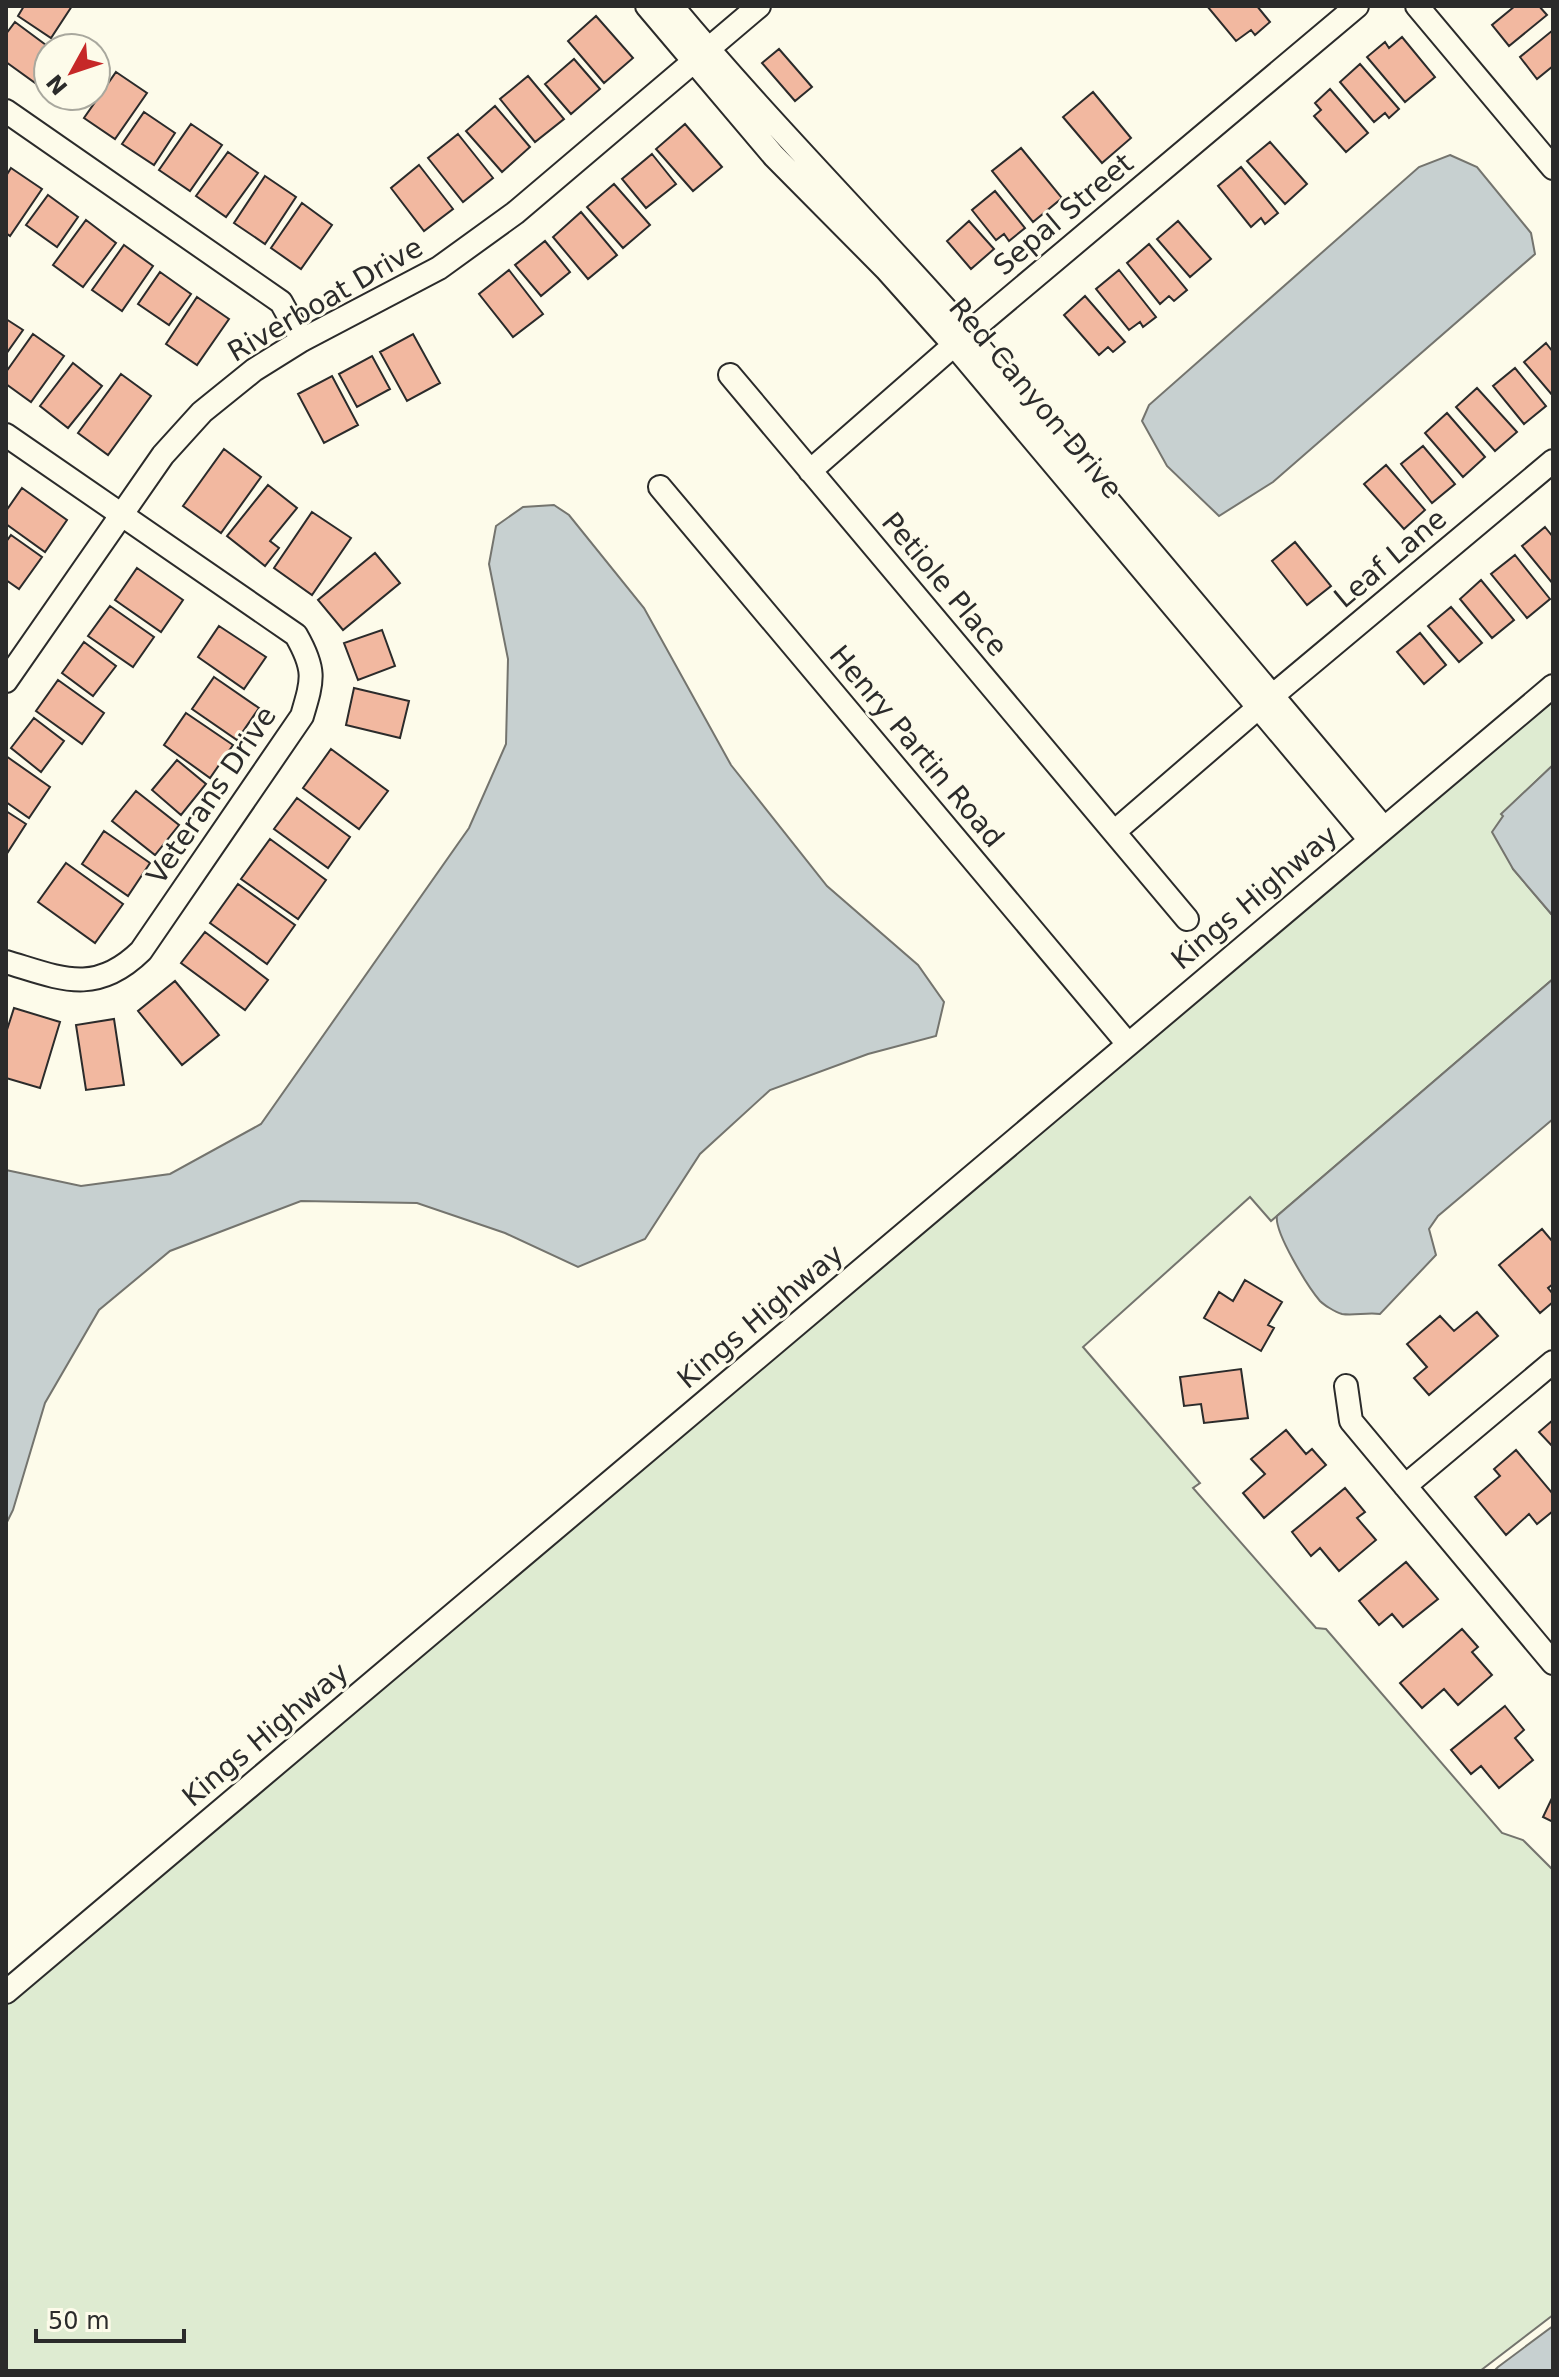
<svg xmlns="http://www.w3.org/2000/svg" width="1559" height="2377" viewBox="0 0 1559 2377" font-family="'DejaVu Sans',sans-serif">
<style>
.green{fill:#deebd1;stroke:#74746e;stroke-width:2}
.water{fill:#c7d0d0;stroke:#74746e;stroke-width:2}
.building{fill:#f2b8a0;stroke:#2b2b2b;stroke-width:2}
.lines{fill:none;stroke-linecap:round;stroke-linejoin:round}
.minor-casing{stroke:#2b2b2b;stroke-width:26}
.minor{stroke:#fdfbea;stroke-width:22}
.labels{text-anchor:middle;stroke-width:6;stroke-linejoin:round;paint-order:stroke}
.street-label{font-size:28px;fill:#2b2b2b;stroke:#fdfbea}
</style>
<rect width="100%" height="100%" fill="#fdfbea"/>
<!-- green -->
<path class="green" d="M 1553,701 L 1553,765 L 1502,814 L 1504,816 L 1501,820 L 1513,869 L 1553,916 L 1553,979 L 1271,1221 L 1250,1197 L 1083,1347 L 1200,1483 L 1193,1488 L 1316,1628 L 1326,1629 L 1502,1833 L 1523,1840 L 1553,1870 L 1553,2315 L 1480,2371 L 6,2371 L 6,2005 Z"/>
<!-- water -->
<path class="water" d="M 1450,155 L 1477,167 L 1531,233 L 1535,254 L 1273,482 L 1219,516 L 1167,466 L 1142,421 L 1149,405 L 1419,167 Z
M 554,505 L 569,515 L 644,608 L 731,765 L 827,886 L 918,965 L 944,1002 L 936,1036 L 868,1054 L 770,1090 L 700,1154 L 645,1239 L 578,1267 L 505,1233 L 417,1203 L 301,1201 L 170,1251 L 99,1310 L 45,1403 L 13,1510 L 6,1524 L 6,1170 L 81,1186 L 170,1174 L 261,1124 L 469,828 L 506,744 L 508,659 L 489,564 L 496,526 L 523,507 Z
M 1553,765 L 1553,916 L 1513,869 L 1492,832 L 1503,816 L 1501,814 Z
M 1553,979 L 1553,1119 L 1438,1216 L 1429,1229 L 1436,1255 L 1380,1314 C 1367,1312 1354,1316 1342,1314 C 1335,1312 1324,1305 1320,1301 C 1308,1287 1274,1232 1277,1216 Z
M 1553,2326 L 1553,2371 L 1494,2371 L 1498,2367 Z"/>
<!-- building -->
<path class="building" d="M 24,6 L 72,6 L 51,38 L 18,16 Z
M 1207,6 L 1257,6 L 1270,22 L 1255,35 L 1251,30 L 1236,41 Z
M 1515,6 L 1539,6 L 1547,15 L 1509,46 L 1492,25 Z
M 596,16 L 633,58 L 604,83 L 568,41 Z
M 15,22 L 50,48 L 48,48 L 48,71 L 38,85 L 6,62 L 6,34 Z
M 1553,30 L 1553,66 L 1537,79 L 1520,57 Z
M 1402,37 L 1435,77 L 1405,102 L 1367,57 L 1385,42 L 1389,48 Z
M 779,49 L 812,87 L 795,101 L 762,63 Z
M 574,59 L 600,89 L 571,114 L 545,84 Z
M 1360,64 L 1399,109 L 1389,118 L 1385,113 L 1374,122 L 1340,82 Z
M 116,72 L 147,93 L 115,139 L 84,118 Z
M 528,76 L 564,119 L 535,142 L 500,99 Z
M 1330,89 L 1368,133 L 1346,152 L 1314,116 L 1321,110 L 1315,103 Z
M 1093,92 L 1131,138 L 1102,163 L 1063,117 Z
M 495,106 L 530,147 L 502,172 L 466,131 Z
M 144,112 L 175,133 L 154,165 L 122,144 Z
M 191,124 L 222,145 L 190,191 L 159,170 Z
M 685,124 L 722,167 L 693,191 L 656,149 Z
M 458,134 L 493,178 L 463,202 L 428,158 Z
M 1270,142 L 1307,184 L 1285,204 L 1247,161 Z
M 1021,148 L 1062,198 L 1033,222 L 992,171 Z
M 228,152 L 258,173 L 226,217 L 196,196 Z
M 652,154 L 676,184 L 646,208 L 622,179 Z
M 419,165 L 453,209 L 424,231 L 391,188 Z
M 1241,167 L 1278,213 L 1265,224 L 1261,218 L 1251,227 L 1218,186 Z
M 11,168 L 42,189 L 10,236 L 6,233 L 6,176 Z
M 265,176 L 296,197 L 265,244 L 234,223 Z
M 614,184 L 650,225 L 623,248 L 587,207 Z
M 995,191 L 1025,228 L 1009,241 L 1004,234 L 996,240 L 972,210 Z
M 48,195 L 78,217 L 57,247 L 26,225 Z
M 302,203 L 332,225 L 301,269 L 271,248 Z
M 581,212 L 617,255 L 588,279 L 553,237 Z
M 86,220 L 116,243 L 83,287 L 53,265 Z
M 969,221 L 994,249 L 971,269 L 947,241 Z
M 1178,221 L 1211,259 L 1190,277 L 1157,239 Z
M 545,241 L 570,272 L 541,296 L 515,265 Z
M 1149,244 L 1187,290 L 1174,301 L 1169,296 L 1160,304 L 1127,263 Z
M 124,245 L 153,266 L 122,311 L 92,290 Z
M 509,270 L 543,314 L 513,337 L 479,294 Z
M 1119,270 L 1156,317 L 1143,327 L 1140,322 L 1129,330 L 1096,289 Z
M 160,272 L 191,294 L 169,325 L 138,304 Z
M 1085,296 L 1125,342 L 1113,352 L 1108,347 L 1099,355 L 1064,315 Z
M 197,297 L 229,319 L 197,365 L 166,344 Z
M 6,319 L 23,330 L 6,354 Z
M 33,334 L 64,356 L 31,402 L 6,384 L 6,372 Z
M 413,334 L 440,383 L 407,401 L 380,352 Z
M 1546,343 L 1553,352 L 1553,396 L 1524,362 Z
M 372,356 L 390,389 L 357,407 L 339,374 Z
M 73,363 L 102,386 L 68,428 L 40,406 Z
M 1515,368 L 1546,406 L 1524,424 L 1493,386 Z
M 121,374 L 151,396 L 108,455 L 78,433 Z
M 332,376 L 358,425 L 324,443 L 298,394 Z
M 1477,388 L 1517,432 L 1495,451 L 1456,407 Z
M 1447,413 L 1485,457 L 1463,477 L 1425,433 Z
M 1423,446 L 1455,484 L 1432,503 L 1401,464 Z
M 224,449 L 261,477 L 221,533 L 183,506 Z
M 1386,465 L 1425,510 L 1404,529 L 1364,484 Z
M 268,485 L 297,508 L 270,541 L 279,548 L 265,566 L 227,536 Z
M 22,488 L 67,520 L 45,552 L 6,524 L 6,511 Z
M 312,512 L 351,538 L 312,595 L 274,568 Z
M 1545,527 L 1553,537 L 1553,584 L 1522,546 Z
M 11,535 L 42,557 L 19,589 L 6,580 L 6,542 Z
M 1295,542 L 1331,586 L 1307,605 L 1272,561 Z
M 375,553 L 400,583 L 343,630 L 318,600 Z
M 1515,555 L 1550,599 L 1527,618 L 1491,574 Z
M 137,568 L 183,600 L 161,632 L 115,600 Z
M 1481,580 L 1514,620 L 1492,638 L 1460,599 Z
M 110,606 L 154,637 L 133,667 L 88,636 Z
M 1451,607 L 1482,643 L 1459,662 L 1428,626 Z
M 219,626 L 266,657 L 244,689 L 198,657 Z
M 382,630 L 395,666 L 358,680 L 344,643 Z
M 1420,633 L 1446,665 L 1424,684 L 1397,652 Z
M 84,642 L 116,666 L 93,696 L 62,673 Z
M 214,677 L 259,708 L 237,740 L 192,709 Z
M 58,680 L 104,713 L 82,744 L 36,711 Z
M 354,688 L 409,701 L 400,738 L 346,725 Z
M 186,713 L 233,745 L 210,778 L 164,745 Z
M 34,718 L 64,741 L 41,772 L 11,748 Z
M 331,749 L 388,791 L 359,829 L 303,788 Z
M 6,756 L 50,787 L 29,818 L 6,802 Z
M 177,760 L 206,784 L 181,815 L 152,790 Z
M 136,791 L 179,825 L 155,855 L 112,821 Z
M 297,798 L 350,837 L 328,868 L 274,829 Z
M 6,811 L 26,824 L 6,855 Z
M 104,831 L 150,863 L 128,896 L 82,864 Z
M 270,839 L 326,880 L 298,919 L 241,879 Z
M 66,863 L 123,904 L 95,943 L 38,902 Z
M 238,884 L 295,925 L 267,964 L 210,923 Z
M 205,932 L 268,980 L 245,1010 L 181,963 Z
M 175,981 L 219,1035 L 182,1065 L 138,1011 Z
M 14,1008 L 60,1022 L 40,1088 L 6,1078 L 6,1033 Z
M 114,1019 L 124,1085 L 86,1090 L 76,1025 Z
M 1542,1229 L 1553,1242 L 1553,1284 L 1548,1288 L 1553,1294 L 1553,1302 L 1540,1313 L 1499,1265 Z
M 1245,1280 L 1282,1302 L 1268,1325 L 1274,1328 L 1261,1351 L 1204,1318 L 1219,1292 L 1233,1301 Z
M 1477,1312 L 1498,1336 L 1429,1395 L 1414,1378 L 1427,1367 L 1407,1344 L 1440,1316 L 1454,1331 Z
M 1241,1369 L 1248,1418 L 1204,1423 L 1201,1404 L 1184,1406 L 1180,1377 Z
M 1553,1420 L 1553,1447 L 1539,1432 Z
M 1286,1430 L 1306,1454 L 1312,1449 L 1326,1465 L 1264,1518 L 1243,1493 L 1265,1474 L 1251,1459 Z
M 1516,1450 L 1553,1494 L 1553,1511 L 1537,1524 L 1529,1514 L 1506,1535 L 1475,1497 L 1500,1476 L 1494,1469 Z
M 1345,1488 L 1365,1512 L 1357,1518 L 1376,1540 L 1339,1571 L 1320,1548 L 1311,1556 L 1292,1532 Z
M 1406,1562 L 1438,1599 L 1403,1627 L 1392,1614 L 1379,1625 L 1359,1601 Z
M 1462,1629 L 1478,1647 L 1472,1652 L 1492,1675 L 1458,1705 L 1444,1689 L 1422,1708 L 1400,1683 Z
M 1505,1706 L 1524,1730 L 1515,1738 L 1533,1760 L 1499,1788 L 1481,1766 L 1471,1774 L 1451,1750 Z
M 1553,1796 L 1553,1822 L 1543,1817 Z"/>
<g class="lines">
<!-- minor casing -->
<g class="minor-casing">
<path id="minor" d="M 647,6 L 774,156 L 886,269 L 954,345 L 1369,839
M 672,6 C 766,119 870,223 968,334 L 1383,827
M 1417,6 L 1553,168
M 6,111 L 281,302 L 302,340
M 730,375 L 1187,919
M 6,435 L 296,635 C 316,670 313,679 302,716 L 141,951 C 95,996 60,978 6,962
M 810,471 L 954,345 L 1357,6
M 660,487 L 1128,1044
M 6,681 L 163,455 L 202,412 L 254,370 L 302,340 L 439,268 L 515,213 L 759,6
M 1114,832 L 1259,707 L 1553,461
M 1346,1386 L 1351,1421 L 1553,1663
M 1405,1486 L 1553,1362
M 6,1992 L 1553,686"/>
</g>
<!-- minor -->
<use href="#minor" class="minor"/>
</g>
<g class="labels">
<!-- street labels -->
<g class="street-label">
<text transform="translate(1063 214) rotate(-40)" y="10">Sepal Street</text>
<text transform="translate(325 299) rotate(-30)" y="10">Riverboat Drive</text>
<text transform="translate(1036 398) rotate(50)" y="10">Red Canyon Drive</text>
<text transform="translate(1390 558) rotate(-40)" y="10">Leaf Lane</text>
<text transform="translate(945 584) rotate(50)" y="10">Petiole Place</text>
<text transform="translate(917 746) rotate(50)" y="10">Henry Partin Road</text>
<text transform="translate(211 795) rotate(-56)" y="10">Veterans Drive</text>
<text transform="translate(1254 897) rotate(-40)" y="10">Kings Highway</text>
<text transform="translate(760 1316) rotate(-40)" y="10">Kings Highway</text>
<text transform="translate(265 1734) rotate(-40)" y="10">Kings Highway</text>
</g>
</g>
<!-- border -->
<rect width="1559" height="2377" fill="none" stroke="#2b2b2b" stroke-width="16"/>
<!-- north arrow -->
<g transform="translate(72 72) rotate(230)"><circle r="38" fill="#fdfbea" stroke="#a9a89e" stroke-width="2"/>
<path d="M0-6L14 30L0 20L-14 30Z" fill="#c62828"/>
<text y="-12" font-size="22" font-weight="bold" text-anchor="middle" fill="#2b2b2b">N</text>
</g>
<!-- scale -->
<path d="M36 2329v12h148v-12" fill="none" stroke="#2b2b2b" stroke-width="4"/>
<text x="48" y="2329" font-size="24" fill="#2b2b2b" stroke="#fdfbea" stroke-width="6" paint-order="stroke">50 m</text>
</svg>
